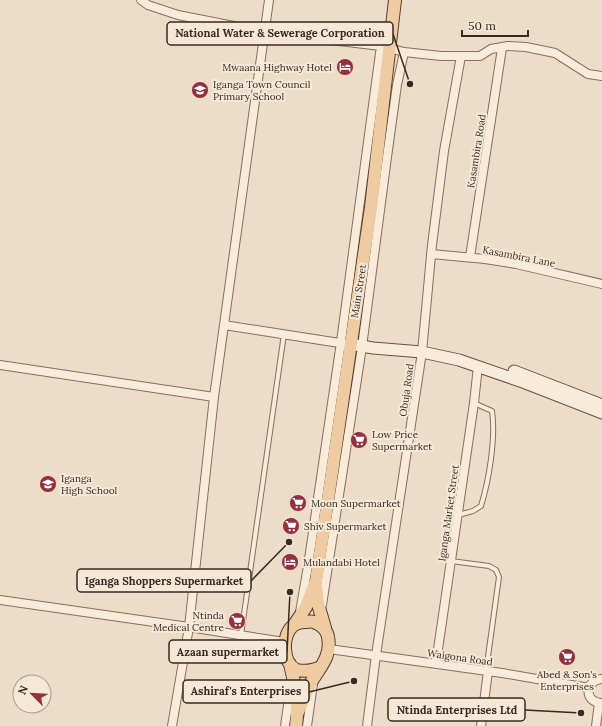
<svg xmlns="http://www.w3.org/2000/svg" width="602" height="726" viewBox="0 0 602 726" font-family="Lora,serif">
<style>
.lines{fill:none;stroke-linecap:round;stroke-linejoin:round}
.service-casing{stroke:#886e5d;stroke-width:6}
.minor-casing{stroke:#886e5d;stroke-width:10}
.secondary-casing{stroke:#6a4f40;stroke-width:13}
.primary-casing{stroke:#563d31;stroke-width:14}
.service{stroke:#f8ebda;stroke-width:4}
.minor{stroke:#f8ebda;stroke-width:8}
.secondary{stroke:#f8ebda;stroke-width:11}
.primary{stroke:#eecba1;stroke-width:12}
.labels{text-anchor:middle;stroke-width:4;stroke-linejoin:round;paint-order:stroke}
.poi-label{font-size:10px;fill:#392920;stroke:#f5e8d6;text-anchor:start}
.street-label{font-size:10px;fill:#392920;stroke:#f5e8d6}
.leader{fill:none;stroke:#392920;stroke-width:1.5}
.callout-dot{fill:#392920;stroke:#f5e8d6;stroke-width:1.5}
.callout{fill:#f5e8d6;stroke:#392920;stroke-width:1.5}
.callout-label{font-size:11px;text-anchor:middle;font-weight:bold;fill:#392920}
</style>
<rect width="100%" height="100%" fill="#eddcc7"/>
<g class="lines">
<!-- service casing -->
<g class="service-casing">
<path id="service" d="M 458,515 L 473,511 L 481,506 C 489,480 496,438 492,411 L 474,403
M 451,561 L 489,566 L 496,570 L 499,577 L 486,671
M 241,635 L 284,334"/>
</g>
<!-- minor casing -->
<g class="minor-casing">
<path id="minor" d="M 141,0 L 148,5 L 178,15 L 264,32 L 381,46 L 404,52 L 441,56 L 480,56 L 491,49 L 508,46 L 526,47 L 555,53 L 588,74 L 602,76
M 431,254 L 485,259 L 516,264 L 602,284
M 470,257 L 502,48
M 224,325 L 346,344
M 0,365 L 214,397
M 0,600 L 189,627 L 284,642
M 322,605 L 362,347 L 387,157 L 397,85 L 404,52
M 300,612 L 308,566 L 340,349 L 381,46
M 329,649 L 502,673 L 589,688
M 436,663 L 474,403 L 478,366
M 602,679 C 584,680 584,703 602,703
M 172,726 L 189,627 L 214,397 L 269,0
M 285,726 L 291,685
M 307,726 L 313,684
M 367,726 L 376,655 L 422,352 L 432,245 L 444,151 L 461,56
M 481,726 L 488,671
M 596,726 L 599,703"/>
</g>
<!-- secondary casing -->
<g class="secondary-casing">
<path id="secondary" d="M 350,344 L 373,348 L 422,352 L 459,360 L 520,381 L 602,413
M 514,371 L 602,405"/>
</g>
<!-- primary casing -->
<g class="primary-casing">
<path id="primary" d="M 316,586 L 318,604 L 325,628
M 294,625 L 306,607 L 316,581 L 371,207 L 395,0
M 290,664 C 295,685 299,705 296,726
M 298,712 C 302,703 306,693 310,684 C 319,668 332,657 328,637 C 327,629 321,625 314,622 C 311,621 309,622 305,622 C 302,622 297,623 294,625 C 281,634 282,664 297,670 C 305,672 314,670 321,667"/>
</g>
<!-- service -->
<use href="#service" class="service"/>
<!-- minor -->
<use href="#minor" class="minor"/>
<!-- secondary -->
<use href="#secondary" class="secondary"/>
<!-- primary -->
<use href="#primary" class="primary"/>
</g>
<!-- icons -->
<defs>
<g id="hotel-disc" transform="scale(0.9)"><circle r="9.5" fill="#962f3e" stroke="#f5e8d6"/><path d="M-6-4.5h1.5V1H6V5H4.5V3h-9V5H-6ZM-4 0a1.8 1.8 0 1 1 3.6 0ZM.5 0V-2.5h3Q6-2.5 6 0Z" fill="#fff"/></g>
<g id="school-disc" transform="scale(0.9)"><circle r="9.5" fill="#962f3e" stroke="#f5e8d6"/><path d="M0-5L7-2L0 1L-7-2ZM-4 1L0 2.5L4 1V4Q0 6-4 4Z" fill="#fff"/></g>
<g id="supermarket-disc" transform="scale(0.9)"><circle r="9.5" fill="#962f3e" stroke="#f5e8d6"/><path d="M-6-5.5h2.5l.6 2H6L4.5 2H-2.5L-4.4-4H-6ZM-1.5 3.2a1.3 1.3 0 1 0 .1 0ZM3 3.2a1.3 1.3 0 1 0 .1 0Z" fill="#fff"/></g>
</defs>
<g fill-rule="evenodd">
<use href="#hotel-disc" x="345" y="67"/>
<use href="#school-disc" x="200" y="90"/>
<use href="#supermarket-disc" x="359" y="440"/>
<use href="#school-disc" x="48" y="484"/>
<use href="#supermarket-disc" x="298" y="503"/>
<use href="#supermarket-disc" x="291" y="526"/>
<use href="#hotel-disc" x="290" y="562"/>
<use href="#supermarket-disc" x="237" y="621"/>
<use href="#supermarket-disc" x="567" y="657"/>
</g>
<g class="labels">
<!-- poi labels -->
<g class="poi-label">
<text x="332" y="71" text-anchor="end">Mwaana Highway Hotel</text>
<text x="213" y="88">Iganga Town Council<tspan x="213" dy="12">Primary School</tspan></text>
<text x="372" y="438">Low Price<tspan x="372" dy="12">Supermarket</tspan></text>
<text x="61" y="482">Iganga<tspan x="61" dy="12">High School</tspan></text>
<text x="311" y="507">Moon Supermarket</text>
<text x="304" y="530">Shiv Supermarket</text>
<text x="303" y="566">Mulandabi Hotel</text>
<text x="224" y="619" text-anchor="end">Ntinda<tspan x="224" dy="12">Medical Centre</tspan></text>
<text x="567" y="678" text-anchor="middle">Abed &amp; Son's<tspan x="567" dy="12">Enterprises</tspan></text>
</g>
<!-- street labels -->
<g class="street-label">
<text transform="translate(476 151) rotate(-81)" y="4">Kasambira Road</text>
<text transform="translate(519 256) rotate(11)" y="4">Kasambira Lane</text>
<text transform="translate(358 291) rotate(-81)" y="4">Main Street</text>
<text transform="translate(406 390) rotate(-82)" y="4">Obuja Road</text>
<text transform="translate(448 513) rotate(-82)" y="4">Iganga Market Street</text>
<text transform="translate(460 657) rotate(8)" y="4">Waigona Road</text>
</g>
</g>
<!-- callouts -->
<path class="leader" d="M410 84L393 34M289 542L251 581M290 592L287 652M354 681L309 692M581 713L525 710"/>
<g class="callout-dot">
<circle cx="410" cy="84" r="4"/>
<circle cx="289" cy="542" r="4"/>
<circle cx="290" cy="592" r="4"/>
<circle cx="354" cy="681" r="4"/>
<circle cx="581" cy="713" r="4"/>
</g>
<g class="callout">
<rect x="167" y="22" width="226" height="23" rx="4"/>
<rect x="77" y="569" width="174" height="23" rx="4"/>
<rect x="169" y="640" width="118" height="23" rx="4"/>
<rect x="183" y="680" width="126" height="23" rx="4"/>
<rect x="388" y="698" width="137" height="23" rx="4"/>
</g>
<g class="callout-label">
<text x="280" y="37">National Water &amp; Sewerage Corporation</text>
<text x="164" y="585">Iganga Shoppers Supermarket</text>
<text x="228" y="656">Azaan supermarket</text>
<text x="246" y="695">Ashiraf's Enterprises</text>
<text x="457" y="714">Ntinda Enterprises Ltd</text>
</g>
<!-- north arrow -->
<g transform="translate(32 694) rotate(294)"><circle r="19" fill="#f5e8d6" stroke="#aa9c8d"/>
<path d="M0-3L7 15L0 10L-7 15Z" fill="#962f3e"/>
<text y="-6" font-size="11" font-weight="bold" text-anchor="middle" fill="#392920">N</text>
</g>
<!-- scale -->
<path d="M462 30v6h66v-6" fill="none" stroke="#392920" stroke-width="2"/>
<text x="468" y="30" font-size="12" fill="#392920" stroke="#f5e8d6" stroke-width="3" paint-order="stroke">50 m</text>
</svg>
